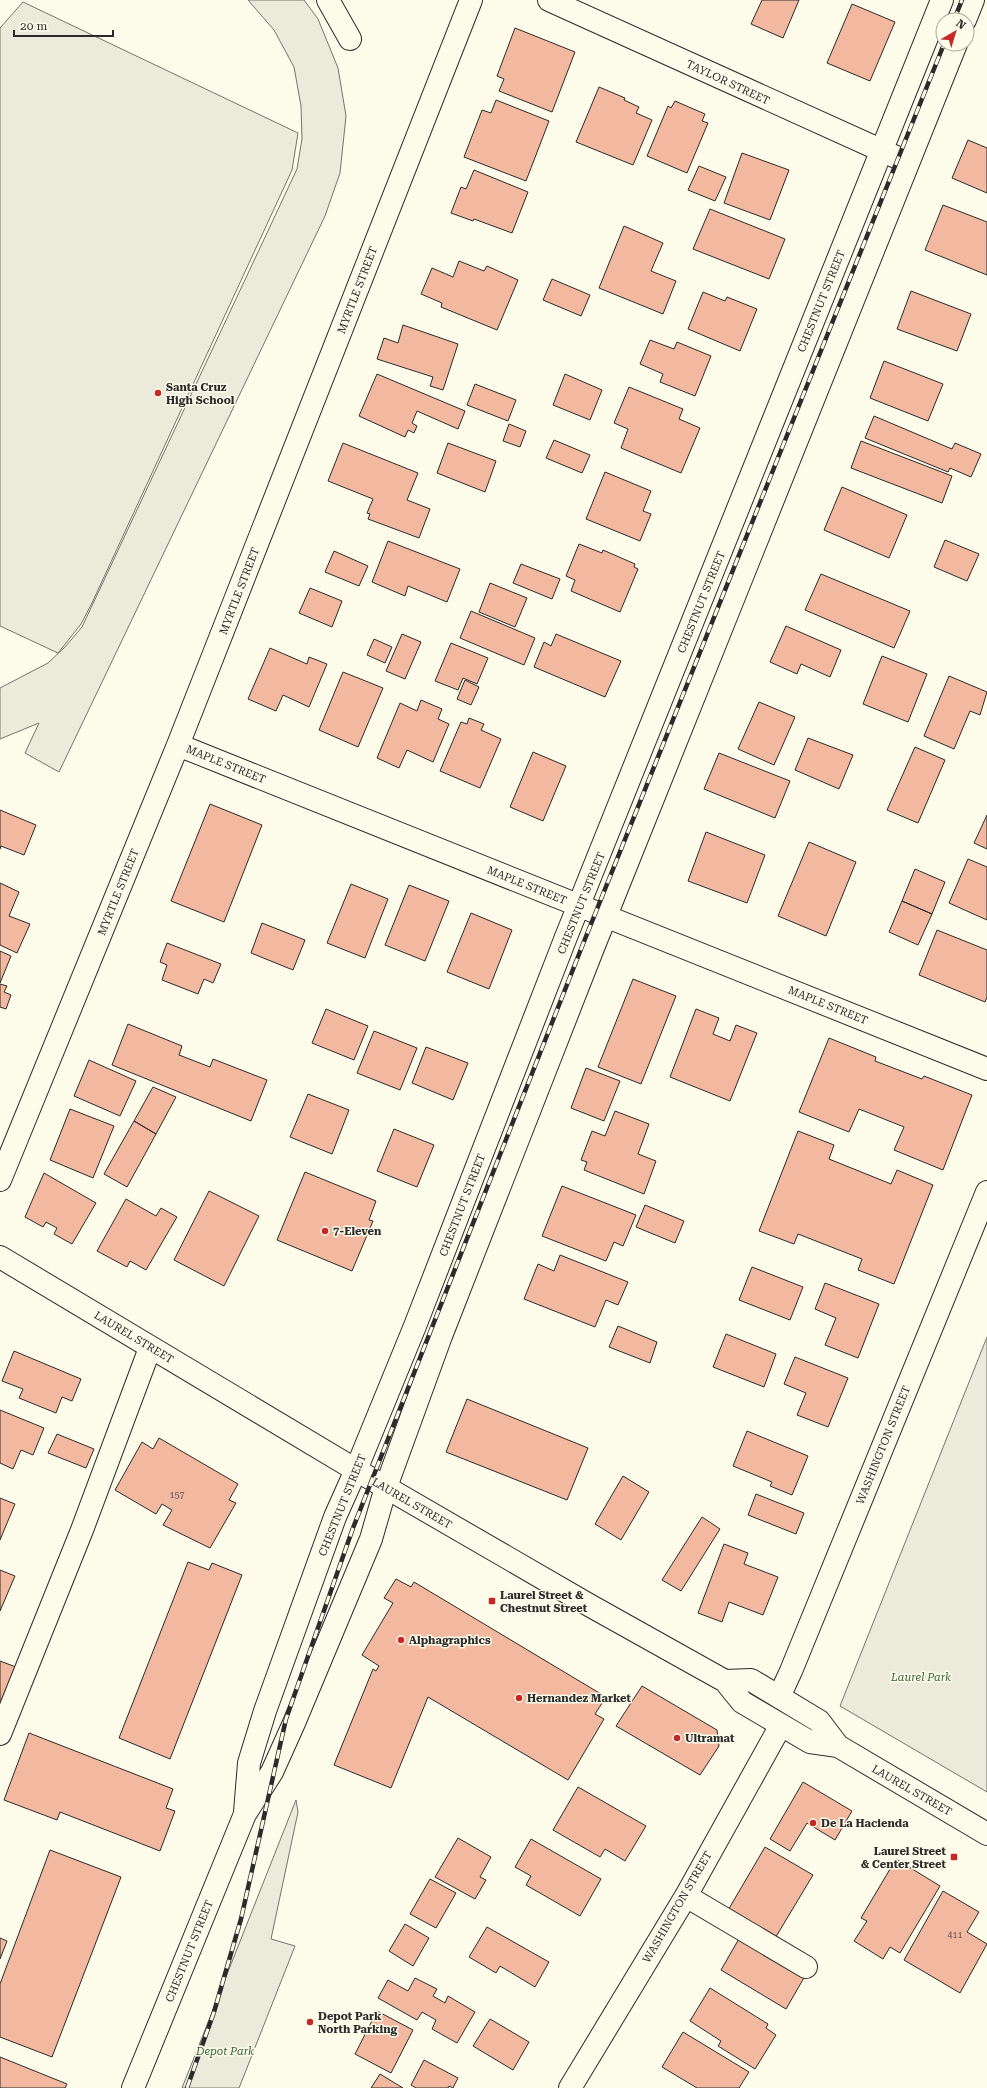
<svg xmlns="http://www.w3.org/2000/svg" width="987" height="2088" viewBox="0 0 987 2088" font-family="'Roboto Serif',serif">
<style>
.green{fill:#ecebdb;stroke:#74746e}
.building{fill:#f2b8a0;stroke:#2b2b2b}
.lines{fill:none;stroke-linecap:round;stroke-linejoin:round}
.minor-casing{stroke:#2b2b2b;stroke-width:24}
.major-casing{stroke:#2b2b2b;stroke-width:24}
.minor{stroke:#fdfbea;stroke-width:22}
.major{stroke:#fdfbea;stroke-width:22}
.rail-casing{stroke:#2b2b2b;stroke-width:4.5}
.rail{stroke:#fdfbea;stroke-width:3;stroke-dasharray:9;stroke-linecap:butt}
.poi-dot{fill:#c62828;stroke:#fdfbea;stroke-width:1.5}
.labels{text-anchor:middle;stroke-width:3;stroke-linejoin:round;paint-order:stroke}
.number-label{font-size:9px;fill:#5d4e48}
.street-label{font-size:11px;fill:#2b2b2b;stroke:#fdfbea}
.poi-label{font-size:11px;font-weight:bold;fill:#2b2b2b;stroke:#fdfbea;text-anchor:start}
.park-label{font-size:11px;font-style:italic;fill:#34623c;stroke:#fdfbea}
</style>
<rect width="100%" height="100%" fill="#fdfbea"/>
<!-- green -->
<path class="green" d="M 248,0 L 304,0 L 318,19 L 338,68 L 346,116 L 340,173 L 325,216 L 59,772 L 25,753 L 39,723 L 0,739 L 0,688 L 48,663 L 65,647 L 82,627 L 297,169 L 302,139 L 301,106 L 294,67 L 274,30 Z
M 23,2 L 298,133 L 292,170 L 92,603 L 81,624 L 58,653 L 0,626 L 0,28 Z
M 987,1337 L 987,1792 L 840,1706 Z
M 296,1800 L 298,1812 L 271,1939 L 295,1946 L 243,2078 L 239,2088 L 182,2088 Z"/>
<!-- building -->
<path class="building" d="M 762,0 L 799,0 L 783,38 L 751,24 Z
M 852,4 L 895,22 L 870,81 L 827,63 Z
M 515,28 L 575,52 L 552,112 L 499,91 L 504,79 L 497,76 Z
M 599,87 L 625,98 L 624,100 L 639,107 L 636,113 L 652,120 L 633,165 L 576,142 Z
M 496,100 L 549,121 L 526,181 L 464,157 L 482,110 L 491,113 Z
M 675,101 L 705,114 L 702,121 L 708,123 L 687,173 L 647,156 L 668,106 L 671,108 Z
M 968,140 L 987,148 L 987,193 L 952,178 Z
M 742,153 L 789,170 L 770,220 L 724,203 Z
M 699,166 L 726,177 L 715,201 L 688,190 Z
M 474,170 L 528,192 L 512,233 L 474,219 L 473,221 L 451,213 L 461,187 L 466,189 Z
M 943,205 L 987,222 L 987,275 L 925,250 Z
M 710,209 L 785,239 L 769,279 L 693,249 Z
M 624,226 L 663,243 L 651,271 L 676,281 L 663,314 L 599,288 Z
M 459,261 L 484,271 L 487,266 L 518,280 L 497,330 L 441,307 L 442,303 L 421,294 L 432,268 L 453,277 Z
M 552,279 L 590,295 L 581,316 L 543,300 Z
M 911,291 L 971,314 L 957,351 L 897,329 Z
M 703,292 L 725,301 L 727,297 L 757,309 L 740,351 L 688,329 Z
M 403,325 L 458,344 L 443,390 L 430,386 L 433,377 L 377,359 L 384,338 L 398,343 Z
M 650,340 L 674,349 L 677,342 L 711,356 L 695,396 L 660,382 L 663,374 L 640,364 Z
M 884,361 L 943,384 L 928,421 L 870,398 Z
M 377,374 L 465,411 L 458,429 L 417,411 L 412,423 L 417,426 L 414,433 L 408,430 L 405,437 L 359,416 Z
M 565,374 L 602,390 L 590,420 L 553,405 Z
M 475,384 L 516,400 L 508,421 L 467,405 Z
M 629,387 L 683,409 L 679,419 L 700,428 L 681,473 L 621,448 L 628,429 L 614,423 Z
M 874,416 L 952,449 L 955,443 L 981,454 L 971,477 L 950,468 L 948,472 L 865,438 Z
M 509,424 L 526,431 L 520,447 L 503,441 Z
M 554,440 L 590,455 L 582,473 L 546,458 Z
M 861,441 L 952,476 L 942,503 L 851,468 Z
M 343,443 L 418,473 L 407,500 L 430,509 L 419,538 L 368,519 L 370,514 L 367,513 L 373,499 L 328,481 Z
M 448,443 L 496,461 L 485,492 L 437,473 Z
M 605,472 L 651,491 L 643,511 L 651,514 L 640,541 L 586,519 Z
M 842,487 L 907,515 L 889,558 L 824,530 Z
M 945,540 L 979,554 L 967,581 L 934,567 Z
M 388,541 L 460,569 L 447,602 L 408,586 L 405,596 L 372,582 Z
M 579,544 L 602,553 L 603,550 L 635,564 L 634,567 L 638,569 L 620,612 L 571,591 L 575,580 L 566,576 Z
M 334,551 L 368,566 L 359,586 L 325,572 Z
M 521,564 L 560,579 L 552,599 L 513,583 Z
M 821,574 L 910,611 L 894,648 L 805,610 Z
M 490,583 L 527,598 L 515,627 L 479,612 Z
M 310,588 L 342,601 L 332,627 L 299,613 Z
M 471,611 L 535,638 L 524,665 L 460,638 Z
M 786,626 L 841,650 L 830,677 L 801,664 L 797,674 L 770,662 Z
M 402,634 L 421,642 L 405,679 L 386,671 Z
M 556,634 L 621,661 L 605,697 L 534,667 L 544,642 L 551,646 Z
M 374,639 L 392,647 L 385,663 L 367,655 Z
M 451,643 L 488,658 L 477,684 L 463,678 L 458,690 L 435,681 Z
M 270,648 L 307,664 L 309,657 L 327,664 L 309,707 L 283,695 L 276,711 L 248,699 Z
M 882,656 L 927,674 L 908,722 L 863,704 Z
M 343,672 L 383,688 L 358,747 L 319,730 Z
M 949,676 L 987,692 L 980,715 L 970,711 L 954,749 L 924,736 Z
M 465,680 L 479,687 L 471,705 L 457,699 Z
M 421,700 L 442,709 L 438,719 L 449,724 L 433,762 L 407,750 L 399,768 L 377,758 L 400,703 L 417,711 Z
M 759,702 L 795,717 L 774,765 L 738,749 Z
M 469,718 L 484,724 L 481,730 L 501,739 L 480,788 L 440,771 L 461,722 L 467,724 Z
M 808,738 L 853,755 L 839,789 L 795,770 Z
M 915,747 L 945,760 L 918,823 L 887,810 Z
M 533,752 L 566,766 L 543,821 L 510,807 Z
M 719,753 L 790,781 L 775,818 L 704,789 Z
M 210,804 L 262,825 L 224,922 L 171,901 Z
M 0,810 L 36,825 L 24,855 L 1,846 L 0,849 Z
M 987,815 L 987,849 L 974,843 Z
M 706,832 L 765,855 L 747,903 L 688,881 Z
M 809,842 L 856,862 L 826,936 L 778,916 Z
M 968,859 L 987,867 L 987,920 L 949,903 Z
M 915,869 L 945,882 L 932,914 L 902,901 Z
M 0,883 L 19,892 L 9,916 L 30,924 L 17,953 L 0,945 Z
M 351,884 L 388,899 L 365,958 L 327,943 Z
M 409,885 L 449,901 L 425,961 L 385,945 Z
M 902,901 L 932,914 L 918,945 L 889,932 Z
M 471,913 L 512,930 L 489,989 L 447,972 Z
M 262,923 L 305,940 L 293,970 L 251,953 Z
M 937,930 L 987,950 L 987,997 L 985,1002 L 919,975 Z
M 167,943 L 221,964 L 213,983 L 204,979 L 198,994 L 162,980 L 167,965 L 160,962 Z
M 0,951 L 11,956 L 0,983 Z
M 633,979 L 676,996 L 641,1084 L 598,1067 Z
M 0,984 L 7,986 L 4,992 L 11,995 L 6,1009 L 0,1007 Z
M 326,1009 L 368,1026 L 354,1060 L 312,1043 Z
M 696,1009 L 719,1018 L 713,1034 L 730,1041 L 736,1025 L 757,1033 L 730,1101 L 670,1077 Z
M 128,1024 L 182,1046 L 179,1055 L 210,1067 L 213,1059 L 267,1080 L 251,1121 L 112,1065 Z
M 374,1031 L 417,1048 L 400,1090 L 357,1073 Z
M 829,1038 L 876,1057 L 875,1061 L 922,1079 L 924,1076 L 972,1095 L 943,1170 L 894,1150 L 904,1127 L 859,1109 L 849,1132 L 799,1112 Z
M 426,1047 L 468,1063 L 453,1100 L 412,1083 Z
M 89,1060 L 136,1081 L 120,1116 L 74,1096 Z
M 586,1068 L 620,1081 L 604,1121 L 571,1108 Z
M 153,1087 L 176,1097 L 156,1134 L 134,1121 Z
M 308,1094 L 349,1110 L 332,1154 L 290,1137 Z
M 70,1109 L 114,1126 L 93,1178 L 50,1160 Z
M 615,1111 L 649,1124 L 638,1154 L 656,1161 L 644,1194 L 584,1170 L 587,1162 L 581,1160 L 592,1131 L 605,1136 Z
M 134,1121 L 156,1134 L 127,1187 L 104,1174 Z
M 394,1129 L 434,1145 L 417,1187 L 377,1171 Z
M 798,1131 L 834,1145 L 829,1159 L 891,1184 L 897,1170 L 933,1185 L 894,1284 L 858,1270 L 862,1259 L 798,1234 L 794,1244 L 759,1231 Z
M 305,1172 L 376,1201 L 369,1220 L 373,1221 L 352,1271 L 277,1240 Z
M 44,1173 L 96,1203 L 72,1244 L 54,1234 L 57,1228 L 46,1222 L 43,1227 L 25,1217 Z
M 562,1186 L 636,1215 L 623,1246 L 614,1242 L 606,1261 L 542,1236 Z
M 209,1191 L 259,1216 L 224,1286 L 174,1260 Z
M 126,1199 L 156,1216 L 161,1208 L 177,1217 L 146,1270 L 130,1261 L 127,1267 L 97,1251 Z
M 645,1205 L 684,1221 L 675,1243 L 636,1227 Z
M 560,1255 L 628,1282 L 618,1305 L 606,1300 L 595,1327 L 524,1299 L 538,1264 L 554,1271 Z
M 752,1267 L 803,1287 L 790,1320 L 739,1300 Z
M 825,1283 L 879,1304 L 858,1358 L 825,1345 L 836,1318 L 815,1309 Z
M 618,1326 L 657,1342 L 650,1363 L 609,1347 Z
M 726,1334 L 776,1354 L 764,1387 L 713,1367 Z
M 14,1351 L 81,1379 L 72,1401 L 62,1397 L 56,1413 L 19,1398 L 23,1389 L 2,1381 Z
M 795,1357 L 848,1378 L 828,1427 L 797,1415 L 806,1393 L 784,1384 Z
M 467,1399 L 588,1448 L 567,1500 L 446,1452 Z
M 0,1410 L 44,1428 L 33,1455 L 21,1450 L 13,1469 L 0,1463 Z
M 747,1431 L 808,1456 L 792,1495 L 770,1486 L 772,1482 L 733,1466 Z
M 57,1434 L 94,1449 L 86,1468 L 48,1453 Z
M 159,1438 L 238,1484 L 229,1500 L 236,1503 L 210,1548 L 163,1525 L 172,1510 L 162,1504 L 156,1514 L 115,1490 L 142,1442 L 153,1449 Z
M 623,1476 L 649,1492 L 621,1540 L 595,1524 Z
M 756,1494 L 804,1513 L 796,1534 L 748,1515 Z
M 0,1498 L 15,1504 L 0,1540 Z
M 702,1517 L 720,1529 L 681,1591 L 662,1580 Z
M 724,1544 L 748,1553 L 744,1564 L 778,1577 L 763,1615 L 729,1602 L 722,1622 L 698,1613 Z
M 188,1562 L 209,1570 L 212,1563 L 242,1575 L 170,1759 L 119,1738 Z
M 0,1570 L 15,1576 L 0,1611 Z
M 396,1579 L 411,1587 L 414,1582 L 606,1697 L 595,1714 L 604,1719 L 568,1780 L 428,1697 L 391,1788 L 334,1765 L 373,1669 L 376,1671 L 379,1666 L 362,1655 L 393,1603 L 384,1598 Z
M 0,1661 L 16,1667 L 0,1706 Z
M 642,1686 L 717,1730 L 719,1746 L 700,1775 L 616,1726 Z
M 29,1733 L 173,1789 L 166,1808 L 175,1811 L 160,1851 L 60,1812 L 57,1820 L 4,1800 Z
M 803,1782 L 852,1811 L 835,1840 L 807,1823 L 790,1851 L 770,1839 Z
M 578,1787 L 646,1826 L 625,1861 L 605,1849 L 600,1857 L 553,1830 Z
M 458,1838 L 491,1857 L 480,1877 L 486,1880 L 475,1899 L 435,1877 Z
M 531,1839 L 601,1879 L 580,1916 L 526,1885 L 531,1876 L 515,1867 Z
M 765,1847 L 813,1875 L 774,1940 L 727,1912 Z
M 50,1850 L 121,1877 L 52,2057 L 0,2037 L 0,1984 Z
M 896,1859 L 940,1886 L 900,1953 L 890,1947 L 883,1959 L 854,1941 L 867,1921 L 861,1918 Z
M 430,1879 L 456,1893 L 436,1928 L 410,1914 Z
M 943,1891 L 979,1912 L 967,1932 L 987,1944 L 960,1993 L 904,1960 Z
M 405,1924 L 429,1938 L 413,1966 L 389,1951 Z
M 487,1927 L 549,1962 L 535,1987 L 500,1966 L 496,1973 L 469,1957 Z
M 740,1937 L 805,1976 L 786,2009 L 721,1970 Z
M 0,1938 L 7,1941 L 0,1959 Z
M 415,1978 L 437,1989 L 433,1996 L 445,2003 L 448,1996 L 475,2012 L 457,2043 L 432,2029 L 436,2020 L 422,2012 L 417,2020 L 378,1998 L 388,1980 L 408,1991 Z
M 710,1988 L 768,2024 L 766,2028 L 776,2035 L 755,2069 L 718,2046 L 721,2041 L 690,2021 Z
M 377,2011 L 413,2030 L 391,2073 L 355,2054 Z
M 490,2019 L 529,2042 L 513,2070 L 473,2046 Z
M 683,2032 L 749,2072 L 739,2088 L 697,2088 L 662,2067 Z
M 0,2057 L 67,2084 L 65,2088 L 0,2088 Z
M 424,2060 L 458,2078 L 453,2088 L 449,2086 L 448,2088 L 416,2088 L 411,2085 Z
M 380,2074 L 403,2088 L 371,2088 Z"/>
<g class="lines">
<!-- minor casing -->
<g class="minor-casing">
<path id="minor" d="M 328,0 L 350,39
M 549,0 L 907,162
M 178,745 L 987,1069
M 0,1180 L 178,745 L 471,0
M 779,1697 L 791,1671 L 987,1192
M 0,1734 L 82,1530 L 150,1348
M 245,1812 L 249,1763 L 265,1711 L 335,1517 L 356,1470
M 686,1896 L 806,1967
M 133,2088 L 245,1814 L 272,1772 L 294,1723 L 371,1539 L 386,1487
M 570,2088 L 686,1896 L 781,1725"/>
</g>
<!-- major casing -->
<g class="major-casing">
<path id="major" d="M 965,20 L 973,0
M 0,1257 L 356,1470 L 589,1605 L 725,1681 L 742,1702 L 810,1742 L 838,1746 L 987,1834
M 356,1470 L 415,1326 L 566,937 L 942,0
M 386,1487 L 441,1336 L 593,948 L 956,44
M 725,1681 L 751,1680 L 819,1721 L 838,1746"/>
</g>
<!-- minor -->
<use href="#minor" class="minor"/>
<!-- major -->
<use href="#major" class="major"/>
<!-- rail casing -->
<g class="rail-casing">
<path id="rail" d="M 954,20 L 962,0
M 187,2088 L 214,2012 L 241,1919 L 286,1719 L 353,1528 L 583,944 L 944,44"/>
</g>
<!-- rail -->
<use href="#rail" class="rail"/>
</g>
<!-- markers -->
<g class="poi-dot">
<circle cx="158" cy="393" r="4"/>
<circle cx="325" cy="1231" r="4"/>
<rect x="488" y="1597" width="8" height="8" rx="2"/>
<circle cx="401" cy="1640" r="4"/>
<circle cx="519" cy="1698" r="4"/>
<circle cx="677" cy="1738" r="4"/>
<circle cx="813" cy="1823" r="4"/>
<rect x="950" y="1853" width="8" height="8" rx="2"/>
<circle cx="310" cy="2022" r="4"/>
</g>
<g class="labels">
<!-- number labels -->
<g class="number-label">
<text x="177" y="1498">157</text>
<text x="955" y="1938">411</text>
</g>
<!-- street labels -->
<g class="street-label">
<text transform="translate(728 82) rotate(25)" y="4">TAYLOR STREET</text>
<text transform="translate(357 290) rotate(-69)" y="4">MYRTLE STREET</text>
<text transform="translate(821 301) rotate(-68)" y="4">CHESTNUT STREET</text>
<text transform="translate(239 591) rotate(-69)" y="4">MYRTLE STREET</text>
<text transform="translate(701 602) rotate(-68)" y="4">CHESTNUT STREET</text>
<text transform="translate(226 764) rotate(22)" y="4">MAPLE STREET</text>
<text transform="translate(527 885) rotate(22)" y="4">MAPLE STREET</text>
<text transform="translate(118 892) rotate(-68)" y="4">MYRTLE STREET</text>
<text transform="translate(581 903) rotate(-68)" y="4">CHESTNUT STREET</text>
<text transform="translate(828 1005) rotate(22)" y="4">MAPLE STREET</text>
<text transform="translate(462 1205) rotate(-69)" y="4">CHESTNUT STREET</text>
<text transform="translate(134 1337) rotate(31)" y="4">LAUREL STREET</text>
<text transform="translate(883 1445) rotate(-68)" y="4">WASHINGTON STREET</text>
<text transform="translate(412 1503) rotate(30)" y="4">LAUREL STREET</text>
<text transform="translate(342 1505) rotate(-68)" y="4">CHESTNUT STREET</text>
<text transform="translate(912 1790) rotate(30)" y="4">LAUREL STREET</text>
<text transform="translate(677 1907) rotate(-60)" y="4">WASHINGTON STREET</text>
<text transform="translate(189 1951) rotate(-68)" y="4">CHESTNUT STREET</text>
</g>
<!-- poi labels -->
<g class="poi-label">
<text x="166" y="391">Santa Cruz<tspan x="166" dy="13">High School</tspan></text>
<text x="333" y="1235">7-Eleven</text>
<text x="500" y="1599">Laurel Street &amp;<tspan x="500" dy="13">Chestnut Street</tspan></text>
<text x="409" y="1644">Alphagraphics</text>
<text x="527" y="1702">Hernandez Market</text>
<text x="685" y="1742">Ultramat</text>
<text x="821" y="1827">De La Hacienda</text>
<text x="946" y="1855" text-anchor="end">Laurel Street<tspan x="946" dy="13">&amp; Center Street</tspan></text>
<text x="318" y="2020">Depot Park<tspan x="318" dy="13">North Parking</tspan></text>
</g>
<!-- park labels -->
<g class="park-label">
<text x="921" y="1681">Laurel Park</text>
<text x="225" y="2055">Depot Park</text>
</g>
</g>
<!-- north arrow -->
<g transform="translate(955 32) rotate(38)"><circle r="19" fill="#fdfbea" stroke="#a9a89e"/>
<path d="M0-3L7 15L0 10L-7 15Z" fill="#c62828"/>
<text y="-6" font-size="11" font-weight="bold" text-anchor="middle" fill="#2b2b2b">N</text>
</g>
<!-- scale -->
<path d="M14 30v6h99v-6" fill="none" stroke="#2b2b2b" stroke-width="2"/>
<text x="20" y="30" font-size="12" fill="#2b2b2b" stroke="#fdfbea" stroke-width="3" paint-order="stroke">20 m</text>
</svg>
